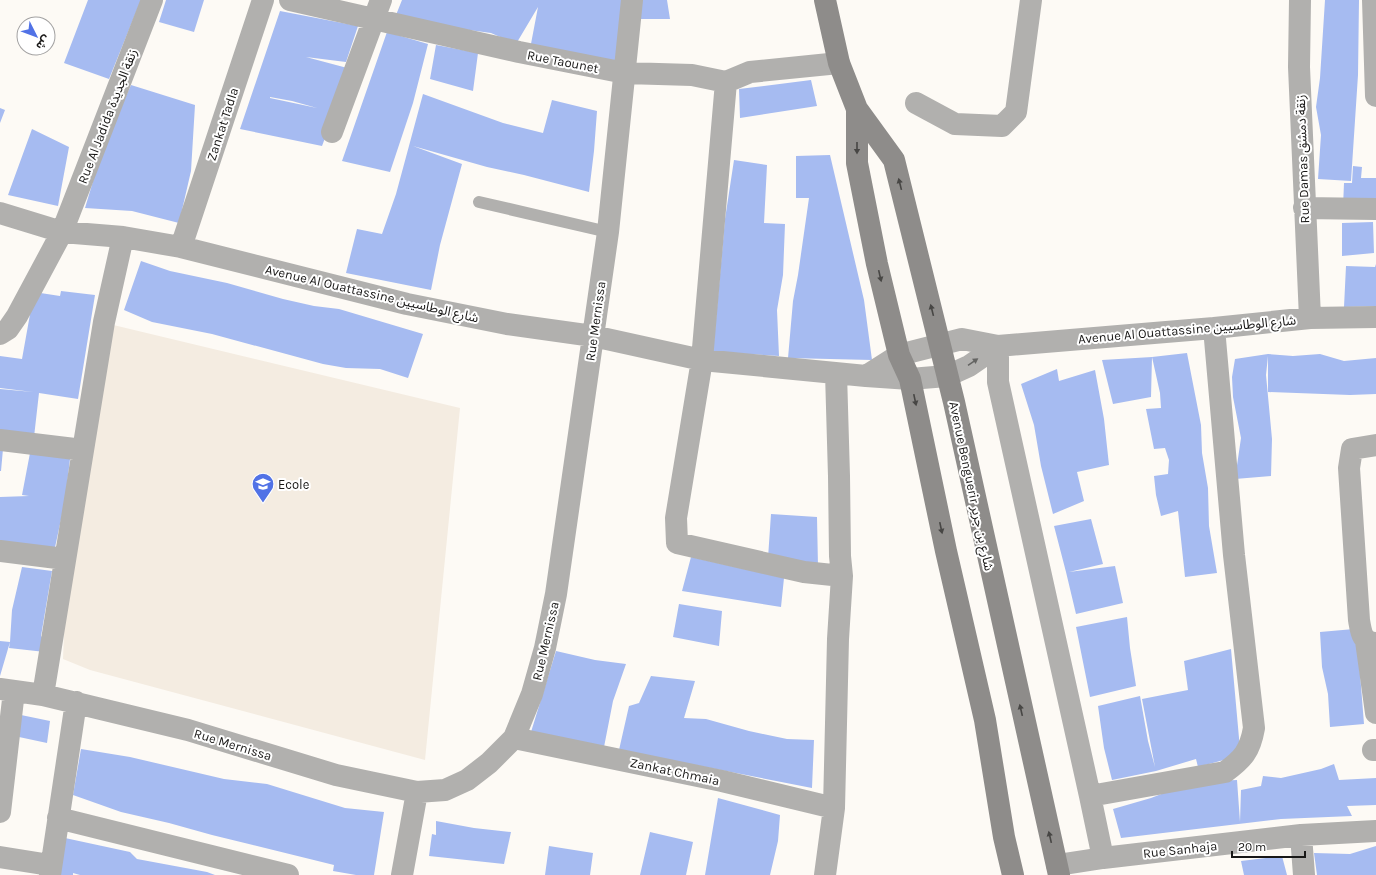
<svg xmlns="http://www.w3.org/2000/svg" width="1376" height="875" viewBox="0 0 1376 875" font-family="Karla,'Noto Sans Arabic',sans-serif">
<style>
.built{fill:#f4ece1}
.building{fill:#a6bbf1;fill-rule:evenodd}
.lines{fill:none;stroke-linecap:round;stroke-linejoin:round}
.lane{stroke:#b1b0ae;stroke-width:12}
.street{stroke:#b1b0ae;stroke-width:22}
.secondary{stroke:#8e8c8a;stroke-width:22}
.oneway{fill:#474644}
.oneway2{fill:#646462}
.labels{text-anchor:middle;stroke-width:4;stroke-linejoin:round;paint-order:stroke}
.street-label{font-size:13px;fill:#181716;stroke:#fff}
.poi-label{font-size:13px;fill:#181716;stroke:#fff;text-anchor:start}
</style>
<rect width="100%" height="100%" fill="#fdfaf5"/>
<!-- built -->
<path class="built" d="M 105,323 L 460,408 L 425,760 L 90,670 L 63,659 L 67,559 Z"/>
<!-- building -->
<path class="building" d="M 88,0 L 141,0 L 109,79 L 64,63 Z
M 166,0 L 204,0 L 194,32 L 159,22 Z
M 402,0 L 622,0 L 620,62 L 530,49 L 538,7 L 516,44 L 491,33 L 440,26 L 396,15 Z
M 639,0 L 667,0 L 670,19 L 638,19 Z
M 1325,0 L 1359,0 L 1358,75 L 1351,181 L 1318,179 L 1321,135 L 1316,107 L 1320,78 Z
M 280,11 L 358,26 L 346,62 L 306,57 L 351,69 L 322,146 L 240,129 ZM 270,97 L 292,101 L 317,108 L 270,98 Z
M 387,32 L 428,44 L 413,103 L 390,172 L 342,161 Z
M 436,45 L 478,53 L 473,91 L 430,79 Z
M 811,80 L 817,106 L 740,118 L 739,89 Z
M 131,85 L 195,105 L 191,171 L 179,223 L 132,211 L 85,208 L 103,148 Z
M 423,94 L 503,123 L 543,133 L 552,100 L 597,111 L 594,151 L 589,192 L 524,175 L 487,167 L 413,146 L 462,164 L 440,245 L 431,290 L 346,273 L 357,229 L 382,234 L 396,194 Z
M 0,108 L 5,110 L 0,123 Z
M 32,129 L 69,147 L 58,206 L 8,195 Z
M 830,155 L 864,300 L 872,360 L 788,358 L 793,301 L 798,275 L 809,198 L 796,198 L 796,156 Z
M 734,160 L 767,165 L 764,223 L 785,224 L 783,275 L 777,310 L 779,356 L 713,352 L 725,219 Z
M 1353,166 L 1362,167 L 1361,178 L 1376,178 L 1376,208 L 1343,207 L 1344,183 L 1352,183 Z
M 1373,222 L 1374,253 L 1342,256 L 1342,223 Z
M 141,261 L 170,271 L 227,283 L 283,299 L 314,306 L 339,309 L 423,334 L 408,378 L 380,369 L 346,368 L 323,364 L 212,334 L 152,322 L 124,310 Z
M 1376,264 L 1376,306 L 1344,307 L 1346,266 L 1375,267 Z
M 61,291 L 95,295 L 78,399 L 39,393 L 34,437 L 0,435 L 0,389 L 33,392 L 0,388 L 0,356 L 22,359 L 34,292 L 60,296 Z
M 1187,353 L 1201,425 L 1202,453 L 1208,488 L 1209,526 L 1217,573 L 1185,577 L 1178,511 L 1161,516 L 1156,495 L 1154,476 L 1168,474 L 1169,460 L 1165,448 L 1154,449 L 1146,409 L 1161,408 L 1160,393 L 1152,357 L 1151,397 L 1113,404 L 1102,360 L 1152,357 Z
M 1268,354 L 1293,356 L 1320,354 L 1344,361 L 1376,358 L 1376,394 L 1350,395 L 1268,392 L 1268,356 L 1266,375 L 1272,439 L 1271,476 L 1235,479 L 1241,438 L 1233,397 L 1232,377 L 1235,359 Z
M 1057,369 L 1059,381 L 1095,370 L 1104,419 L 1109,465 L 1077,472 L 1084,501 L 1053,514 L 1041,466 L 1034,425 L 1021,384 Z
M 0,448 L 3,449 L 1,471 L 0,471 Z
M 30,453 L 70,459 L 65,501 L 54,552 L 0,545 L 0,497 L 29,496 L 22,495 Z
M 771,514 L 817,517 L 818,567 L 768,558 Z
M 1091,519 L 1103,564 L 1069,572 L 1115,566 L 1123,603 L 1076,614 L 1066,572 L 1054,526 Z
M 691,557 L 784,578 L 781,607 L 682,591 Z
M 22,567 L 52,571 L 41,636 L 45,640 L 45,652 L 9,648 L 10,642 L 0,676 L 0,641 L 10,642 L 12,610 Z
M 679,604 L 722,611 L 719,646 L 673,637 Z
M 1127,617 L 1130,648 L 1136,686 L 1090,697 L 1076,627 Z
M 1354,629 L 1359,661 L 1364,724 L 1330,727 L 1328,694 L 1322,667 L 1320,632 Z
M 1231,649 L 1239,738 L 1239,749 L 1231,758 L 1198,767 L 1196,759 L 1156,771 L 1112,780 L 1104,748 L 1098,706 L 1140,696 L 1148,741 L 1155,767 L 1142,699 L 1188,690 L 1184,661 Z
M 556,651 L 595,660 L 626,664 L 613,701 L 604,747 L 531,732 Z
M 651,676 L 695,681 L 684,718 L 706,719 L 749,731 L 787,739 L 814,740 L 812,788 L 619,750 L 629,706 L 639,703 Z
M 21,715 L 50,721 L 47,743 L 19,737 Z
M 81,749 L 130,757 L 224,779 L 267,784 L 345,808 L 384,812 L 374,875 L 356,875 L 333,871 L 334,865 L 212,835 L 169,823 L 121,812 L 73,795 Z
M 1334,764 L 1339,780 L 1376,778 L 1376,805 L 1347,806 L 1352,816 L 1281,819 L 1121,838 L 1113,809 L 1151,798 L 1177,788 L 1215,781 L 1237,780 L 1240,822 L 1241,790 L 1261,786 L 1263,776 L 1281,778 L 1321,769 Z
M 718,798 L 780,815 L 778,841 L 770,875 L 705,875 Z
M 436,821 L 474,828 L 511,832 L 504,864 L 429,856 L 432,834 L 436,835 Z
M 650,832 L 693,842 L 686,875 L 640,875 Z
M 65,838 L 130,852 L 137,859 L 207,872 L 215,875 L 80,875 L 73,873 L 73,875 L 58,875 Z
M 549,846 L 593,853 L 590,875 L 545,875 Z
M 1376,846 L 1376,875 L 1317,875 L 1314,853 L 1350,854 Z
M 1282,856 L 1287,875 L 1244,875 L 1241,861 Z"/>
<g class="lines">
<!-- lane -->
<path class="lane" d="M 479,202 L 608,232"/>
<!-- street -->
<path class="street" d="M 290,0 L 519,52 L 625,73 L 692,75 L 726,82 L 750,72 L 839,63
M 1300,0 L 1299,67 L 1310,318
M 1373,0 L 1376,96
M 726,82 L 702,360 L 676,518 L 677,543 L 804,572 L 842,576
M 916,103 L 955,124 L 1002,126 L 1016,112 L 1031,0
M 332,132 L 381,0
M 1304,208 L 1376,209
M 0,213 L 62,232 L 123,237 L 181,247 L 407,304 L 507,324 L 593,336 L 702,360 L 866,376 L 910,379 L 947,376 L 969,366 L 998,346
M 181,247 L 263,0
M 0,334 L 8,329 L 17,316 L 62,232 L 152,0
M 998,346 L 998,382 L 1090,796 L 1103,858
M 866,376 L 899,355 L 962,339 L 998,346 L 1214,328 L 1310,318 L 1376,317
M 0,440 L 83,450
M 1376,445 L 1352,449 L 1349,468 L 1359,620 C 1361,632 1362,643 1376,643
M 0,551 L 65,559
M 1366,641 L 1376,713
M 0,689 L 43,695 L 188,730 L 336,775 L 417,792 L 445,790 L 467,780 L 489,763 L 514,738 L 532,694 L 545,648 L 556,594 L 608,232 L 632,0
M 43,695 L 104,322 L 123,237
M 514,738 L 722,781 L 834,808
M 1373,750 L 1376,750
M 1090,796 L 1225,772 C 1243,759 1250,751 1254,728 L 1234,555 L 1214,328
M 0,812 L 14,691
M 58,818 L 288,875
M 1301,835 L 1304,875
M 0,857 L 50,865
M 1057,865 L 1103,858 L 1301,835 L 1376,831
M 50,875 L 76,702
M 402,875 L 417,792
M 825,875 L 834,808 L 838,639 L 842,576 L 840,556 L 839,476 L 836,373"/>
<!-- secondary -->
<path class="secondary" d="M 825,0 L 839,63 L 857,109 L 894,160 L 954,402 L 1059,875
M 857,109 L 857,163 L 877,264 L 899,355 L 910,379 L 946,551 L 985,720 L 1004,837 L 1013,875"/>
</g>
<!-- one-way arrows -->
<defs><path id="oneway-solid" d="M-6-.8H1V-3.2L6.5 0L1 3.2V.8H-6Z"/></defs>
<g class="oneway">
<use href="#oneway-solid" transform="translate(857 148) rotate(90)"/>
<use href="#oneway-solid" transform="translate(900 184) rotate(-104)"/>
<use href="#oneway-solid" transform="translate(880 276) rotate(77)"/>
<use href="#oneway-solid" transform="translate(932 310) rotate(-104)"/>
<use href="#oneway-solid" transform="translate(915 400) rotate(78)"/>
<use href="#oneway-solid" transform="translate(941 528) rotate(78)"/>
<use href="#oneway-solid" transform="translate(1021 710) rotate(-103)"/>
<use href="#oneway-solid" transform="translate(1050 837) rotate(-103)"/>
</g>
<use class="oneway2" href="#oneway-solid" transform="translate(973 362) rotate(-34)"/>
<!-- icons -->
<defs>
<g id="school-pin" transform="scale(1.15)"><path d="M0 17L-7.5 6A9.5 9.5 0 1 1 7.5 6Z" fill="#5172e6" stroke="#fff"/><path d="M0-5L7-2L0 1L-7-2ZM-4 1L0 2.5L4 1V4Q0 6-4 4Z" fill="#fff"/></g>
</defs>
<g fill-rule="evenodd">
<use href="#school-pin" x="263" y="484"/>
</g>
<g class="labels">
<!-- street labels -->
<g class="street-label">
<text transform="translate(563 61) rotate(11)" y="5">Rue Taounet</text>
<text transform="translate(107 116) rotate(-69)" y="5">Rue Al Jadida زنقة الجديدة</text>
<text transform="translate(222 124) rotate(-72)" y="5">Zankat Tadla</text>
<text transform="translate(1302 159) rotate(-92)" y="5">Rue Damas زنقة دمشق</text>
<text transform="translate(372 293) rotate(13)" y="5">Avenue Al Ouattassine شارع الوطاسيين</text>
<text transform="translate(595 321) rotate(-82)" y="5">Rue Mernissa</text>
<text transform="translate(1187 329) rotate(-5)" y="5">Avenue Al Ouattassine شارع الوطاسيين</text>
<text transform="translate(972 486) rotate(78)" y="5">Avenue Benguerir شارع بن جرير</text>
<text transform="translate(545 641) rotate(-77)" y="5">Rue Mernissa</text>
<text transform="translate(233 744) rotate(17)" y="5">Rue Mernissa</text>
<text transform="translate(675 771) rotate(12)" y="5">Zankat Chmaia</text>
<text transform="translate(1180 849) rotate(-6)" y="5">Rue Sanhaja</text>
</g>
<!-- poi labels -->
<g class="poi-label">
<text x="278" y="489">Ecole</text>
</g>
</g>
<!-- north arrow -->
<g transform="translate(36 36) rotate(132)"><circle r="19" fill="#ffffff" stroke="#a3a2a2"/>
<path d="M0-3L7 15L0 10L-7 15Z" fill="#5172e6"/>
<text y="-6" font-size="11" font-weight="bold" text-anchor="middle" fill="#181716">ش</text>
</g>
<!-- scale -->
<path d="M1232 851v6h73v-6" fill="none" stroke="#181716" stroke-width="2"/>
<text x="1238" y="851" font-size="12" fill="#181716" stroke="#ffffff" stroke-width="3" paint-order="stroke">20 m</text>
</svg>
